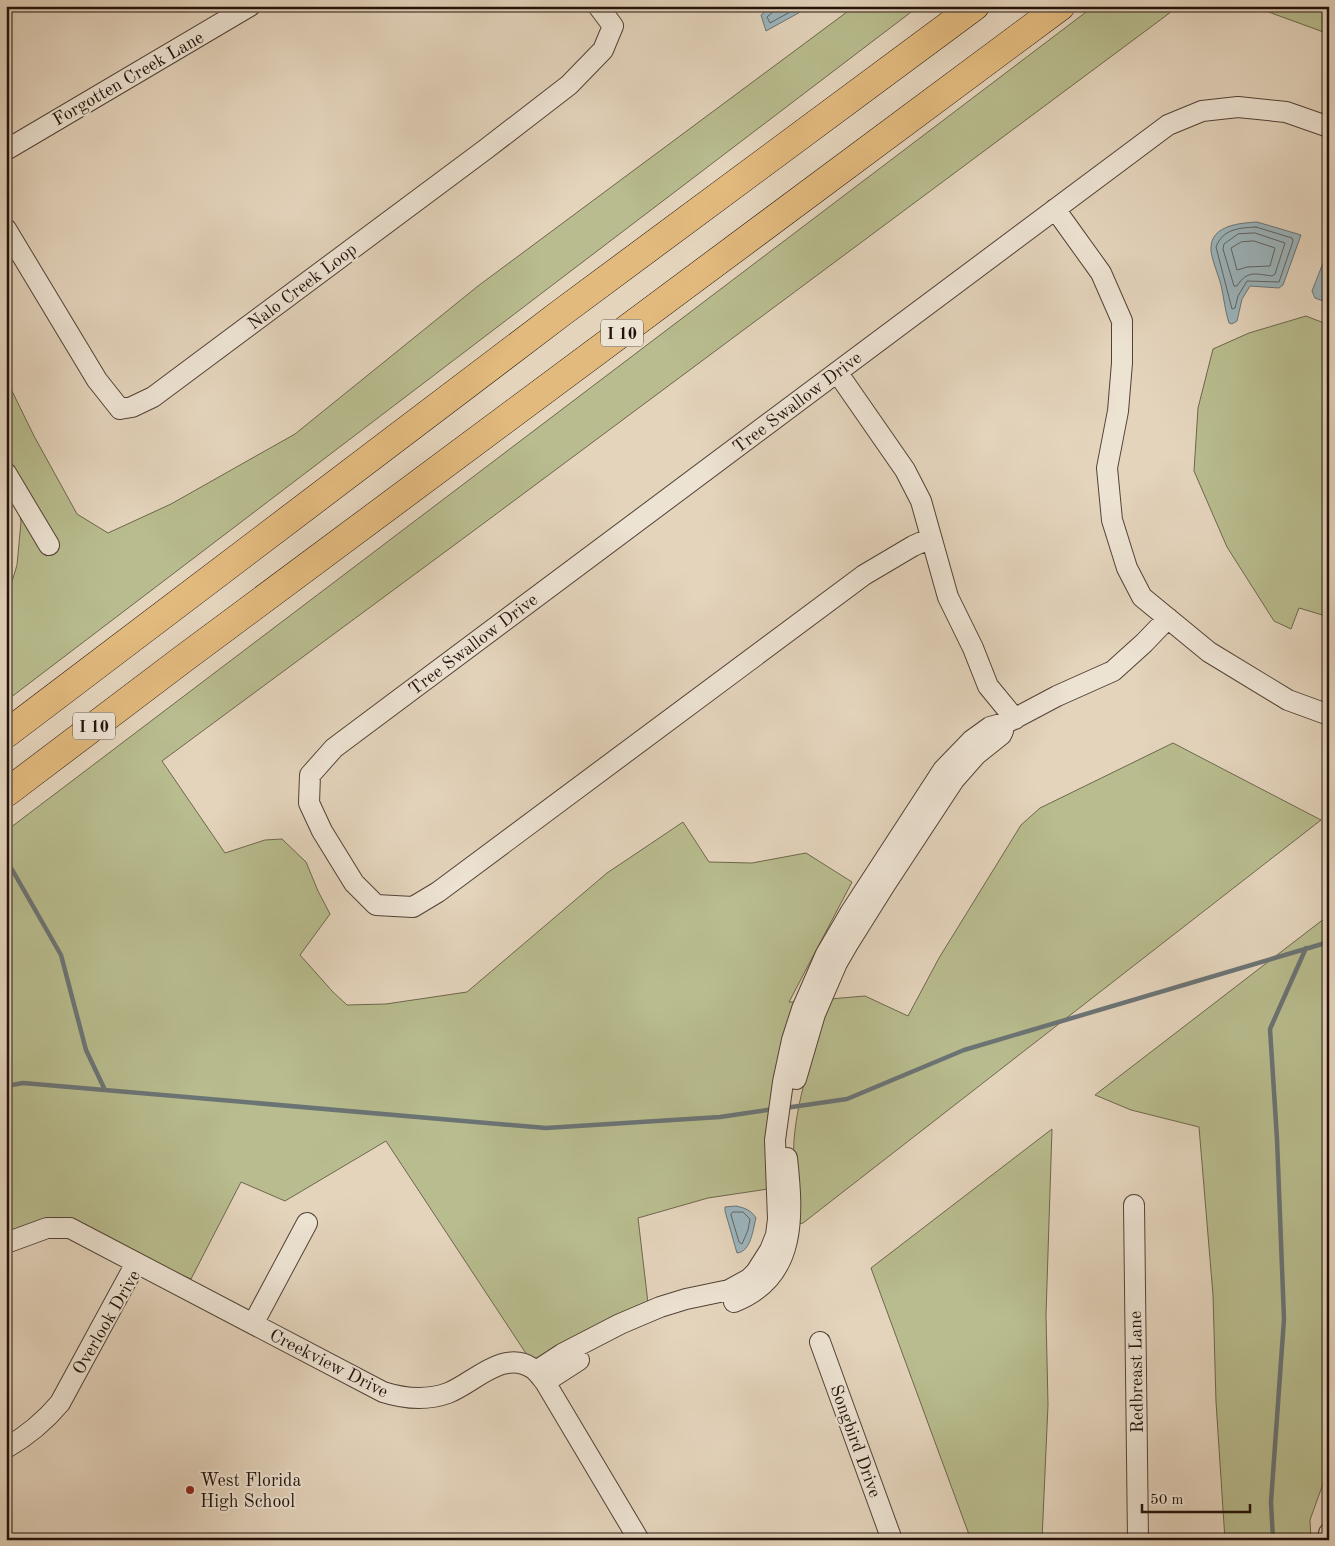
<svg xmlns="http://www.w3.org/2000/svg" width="1335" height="1546" viewBox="0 0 1335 1546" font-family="'Old Standard TT',serif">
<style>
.green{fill:#b8bc8e;stroke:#6d674c}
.water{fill:#9cb5bd;stroke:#6b7475}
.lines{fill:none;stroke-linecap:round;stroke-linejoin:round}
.shore{stroke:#5f6464;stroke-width:1}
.stream{stroke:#6b7475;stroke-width:4.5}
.minor-casing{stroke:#524236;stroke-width:22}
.highway-casing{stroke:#22120a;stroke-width:29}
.minor{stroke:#ede3d3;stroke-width:20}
.highway{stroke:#e2ba7e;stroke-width:28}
.poi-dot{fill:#8f2418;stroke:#ede3d3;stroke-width:2}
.labels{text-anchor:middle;stroke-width:4;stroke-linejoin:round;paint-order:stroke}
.shield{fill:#ede3d3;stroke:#5f5146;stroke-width:1}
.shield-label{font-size:16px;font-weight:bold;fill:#22120a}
.street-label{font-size:18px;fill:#22120a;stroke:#ede3d3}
.poi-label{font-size:18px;fill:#22120a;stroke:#ede3d3;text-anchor:start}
</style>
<rect width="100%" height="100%" fill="#e4d4bc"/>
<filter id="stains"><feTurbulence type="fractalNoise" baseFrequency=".004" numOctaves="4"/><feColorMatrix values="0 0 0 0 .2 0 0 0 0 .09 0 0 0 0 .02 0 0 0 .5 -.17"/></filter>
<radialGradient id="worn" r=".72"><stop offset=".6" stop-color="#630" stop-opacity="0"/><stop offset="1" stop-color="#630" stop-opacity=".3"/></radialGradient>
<!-- green -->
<path class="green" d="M 855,6 L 919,6 L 6,701 L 6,601 L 17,565 L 21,522 L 19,509 L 46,556 L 59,549 L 6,459 L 6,381 L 12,391 L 34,436 L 77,514 L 108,533 L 171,504 L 295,434 L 478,286 Z
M 1094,6 L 1179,6 L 476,529 L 162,761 L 225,853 L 265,840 L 282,839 L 306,862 L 318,891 L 330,914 L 300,955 L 333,992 L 347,1005 L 386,1004 L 467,992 L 607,873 L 683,822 L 709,862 L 752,863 L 806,853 L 852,882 L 789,1002 L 796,1002 L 768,1189 L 708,1198 L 638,1218 L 648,1303 L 536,1361 L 529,1358 L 386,1141 L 285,1201 L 241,1182 L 191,1279 L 148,1261 L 73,1221 L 6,1234 L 6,831 Z
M 1252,6 L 1329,6 L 1329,34 Z
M 1306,316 L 1329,325 L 1329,617 L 1299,608 L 1291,629 L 1274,621 L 1227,547 L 1194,471 L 1198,408 L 1213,349 L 1249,333 Z
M 1173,743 L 1321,820 L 803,1223 L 798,1224 C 797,1196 792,1167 794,1140 C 798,1091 816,1045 830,999 L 865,996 L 908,1016 L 939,958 L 1021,825 L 1040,808 Z
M 1329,915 L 1329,1114 L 1326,1153 L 1329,1204 L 1329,1467 L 1310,1520 L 1311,1540 L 1225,1540 L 1216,1402 L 1213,1295 L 1199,1127 L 1131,1110 L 1095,1095 Z
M 1052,1129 L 1046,1315 L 1048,1405 L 1042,1540 L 971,1540 L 871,1268 Z"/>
<!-- water -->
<path class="water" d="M 773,6 L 811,6 L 766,31 L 761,15 Z
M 1257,222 L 1301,235 L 1283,285 L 1279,288 L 1250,286 L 1242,299 L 1237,321 L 1232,324 L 1229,323 C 1225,311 1224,298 1221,285 C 1219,277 1210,255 1211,248 C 1211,225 1241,223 1257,222 Z
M 1329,248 L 1329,303 L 1315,298 L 1312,291 Z
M 736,1206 C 745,1208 751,1210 756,1218 C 753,1229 751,1252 737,1253 L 725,1211 L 725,1207 Z"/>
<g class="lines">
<!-- shore -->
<path class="shore" d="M 775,6 L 774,11 L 767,17 L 770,23 L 801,6
M 1256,227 L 1292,238 L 1293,241 L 1279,282 L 1247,281 L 1238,296 L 1235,308 L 1232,309 L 1216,247 C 1223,229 1238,228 1256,227 Z
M 1255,233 L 1285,243 L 1275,274 L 1272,276 C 1256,274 1247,270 1237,286 L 1234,286 L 1223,249 L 1224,244 L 1238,234 Z
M 1254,241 L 1275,248 L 1270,266 L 1247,267 L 1237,270 L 1231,248 L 1241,242 Z
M 733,1212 L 743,1212 L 750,1219 L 748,1230 L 742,1244 L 739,1242 L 731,1215 Z"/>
<!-- stream -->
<path class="stream" d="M 6,859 L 61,955 L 86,1050 L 105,1090
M 6,1086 L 23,1083 L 546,1128 L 720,1117 L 774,1109
M 785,1108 L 847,1099 L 964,1050 L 1329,942
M 1273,1540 L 1271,1502 L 1284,1319 L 1277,1139 L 1270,1029 L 1306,948"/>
<!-- minor casing -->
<g class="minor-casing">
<path id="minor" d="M 6,150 L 250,6
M 1055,209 L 1101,273 L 1122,321 L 1122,363 L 1118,411 L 1107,468 L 1112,520 L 1127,568 L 1142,597 L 1209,652 L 1288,700 L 1329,715
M 6,229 L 97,380 L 120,409 L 132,407 L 153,397 L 486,149 L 569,85 L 603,50 L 613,26 L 598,6
M 837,372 L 905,470 L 921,501 L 948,597 L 973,648 L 988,686 L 1015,719
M 6,473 L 49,545
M 931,538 L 913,546 L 864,575 L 438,892 L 413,907 L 376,905 L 354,883 L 322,831 L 309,803 L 310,775 L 334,748 L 1168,125 L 1202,111 L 1238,107 L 1286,112 L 1329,127
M 796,1079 L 815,1014 L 837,963 L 848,944 L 885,885 L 954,780 L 976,755 L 1001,735 L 1003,731
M 1134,1205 L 1138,1540
M 6,1243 L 47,1228 L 70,1228 L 383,1392 C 405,1399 426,1401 448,1393 C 474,1383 503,1349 532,1368 C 537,1371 541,1377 545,1382 L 639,1540
M 734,1302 C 798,1277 793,1214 787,1158
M 253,1324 L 307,1223
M 820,1342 L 892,1540
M 536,1371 L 562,1354 L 620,1324 L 660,1307 L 686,1299 L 729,1290 L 749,1279 L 756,1272 L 770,1250 L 776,1235 L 778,1219 L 775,1140 L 783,1082 L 792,1040 L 802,1009 L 826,954 L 850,913 L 943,770 L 972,740 L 990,727 L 1008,722 L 1057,696 L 1113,671 L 1144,643 L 1168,618
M 545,1382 L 579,1360
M 6,1448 C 27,1436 44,1422 60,1403 L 136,1263
M 1329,1540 L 1329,1533"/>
</g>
<!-- highway casing -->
<g class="highway-casing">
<path id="highway" d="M 6,734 L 561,313 L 975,6
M 6,793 L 183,659 L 1061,6"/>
</g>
<!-- minor -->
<use href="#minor" class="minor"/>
<!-- highway -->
<use href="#highway" class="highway"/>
</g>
<!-- markers -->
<circle class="poi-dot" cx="190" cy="1490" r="5"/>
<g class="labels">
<!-- shield labels -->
<g class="shield">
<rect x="601" y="319.5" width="42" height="27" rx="4"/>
<rect x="73" y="712.5" width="42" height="27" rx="4"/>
</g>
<g class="shield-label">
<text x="622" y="339">I 10</text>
<text x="94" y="732">I 10</text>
</g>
<!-- street labels -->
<g class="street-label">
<text transform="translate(128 78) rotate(-30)" y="6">Forgotten Creek Lane</text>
<text transform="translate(302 286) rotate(-37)" y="6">Nalo Creek Loop</text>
<text transform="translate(797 402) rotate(-37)" y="6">Tree Swallow Drive</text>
<text transform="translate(473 644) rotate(-37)" y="6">Tree Swallow Drive</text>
<text transform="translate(106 1322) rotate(-60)" y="6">Overlook Drive</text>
<text transform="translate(329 1363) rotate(27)" y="6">Creekview Drive</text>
<text transform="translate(1136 1372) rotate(-91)" y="6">Redbreast Lane</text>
<text transform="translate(856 1441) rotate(70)" y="6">Songbird Drive</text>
</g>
<!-- poi labels -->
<g class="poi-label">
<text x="200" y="1486">West Florida<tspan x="200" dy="21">High School</tspan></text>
</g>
</g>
<!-- margin -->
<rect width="1335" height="1546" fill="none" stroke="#e4d4bc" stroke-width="25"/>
<rect x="8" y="8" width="1320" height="1531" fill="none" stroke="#22120a" stroke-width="2.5"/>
<rect x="12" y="12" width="1310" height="1521" fill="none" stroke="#22120a"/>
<!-- scale -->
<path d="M1142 1504v8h108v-8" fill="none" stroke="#22120a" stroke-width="2.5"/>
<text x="1150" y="1504" font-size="15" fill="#22120a" stroke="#ede3d3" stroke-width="4" paint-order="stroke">50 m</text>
<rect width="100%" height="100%" filter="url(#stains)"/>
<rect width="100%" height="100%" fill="url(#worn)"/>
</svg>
